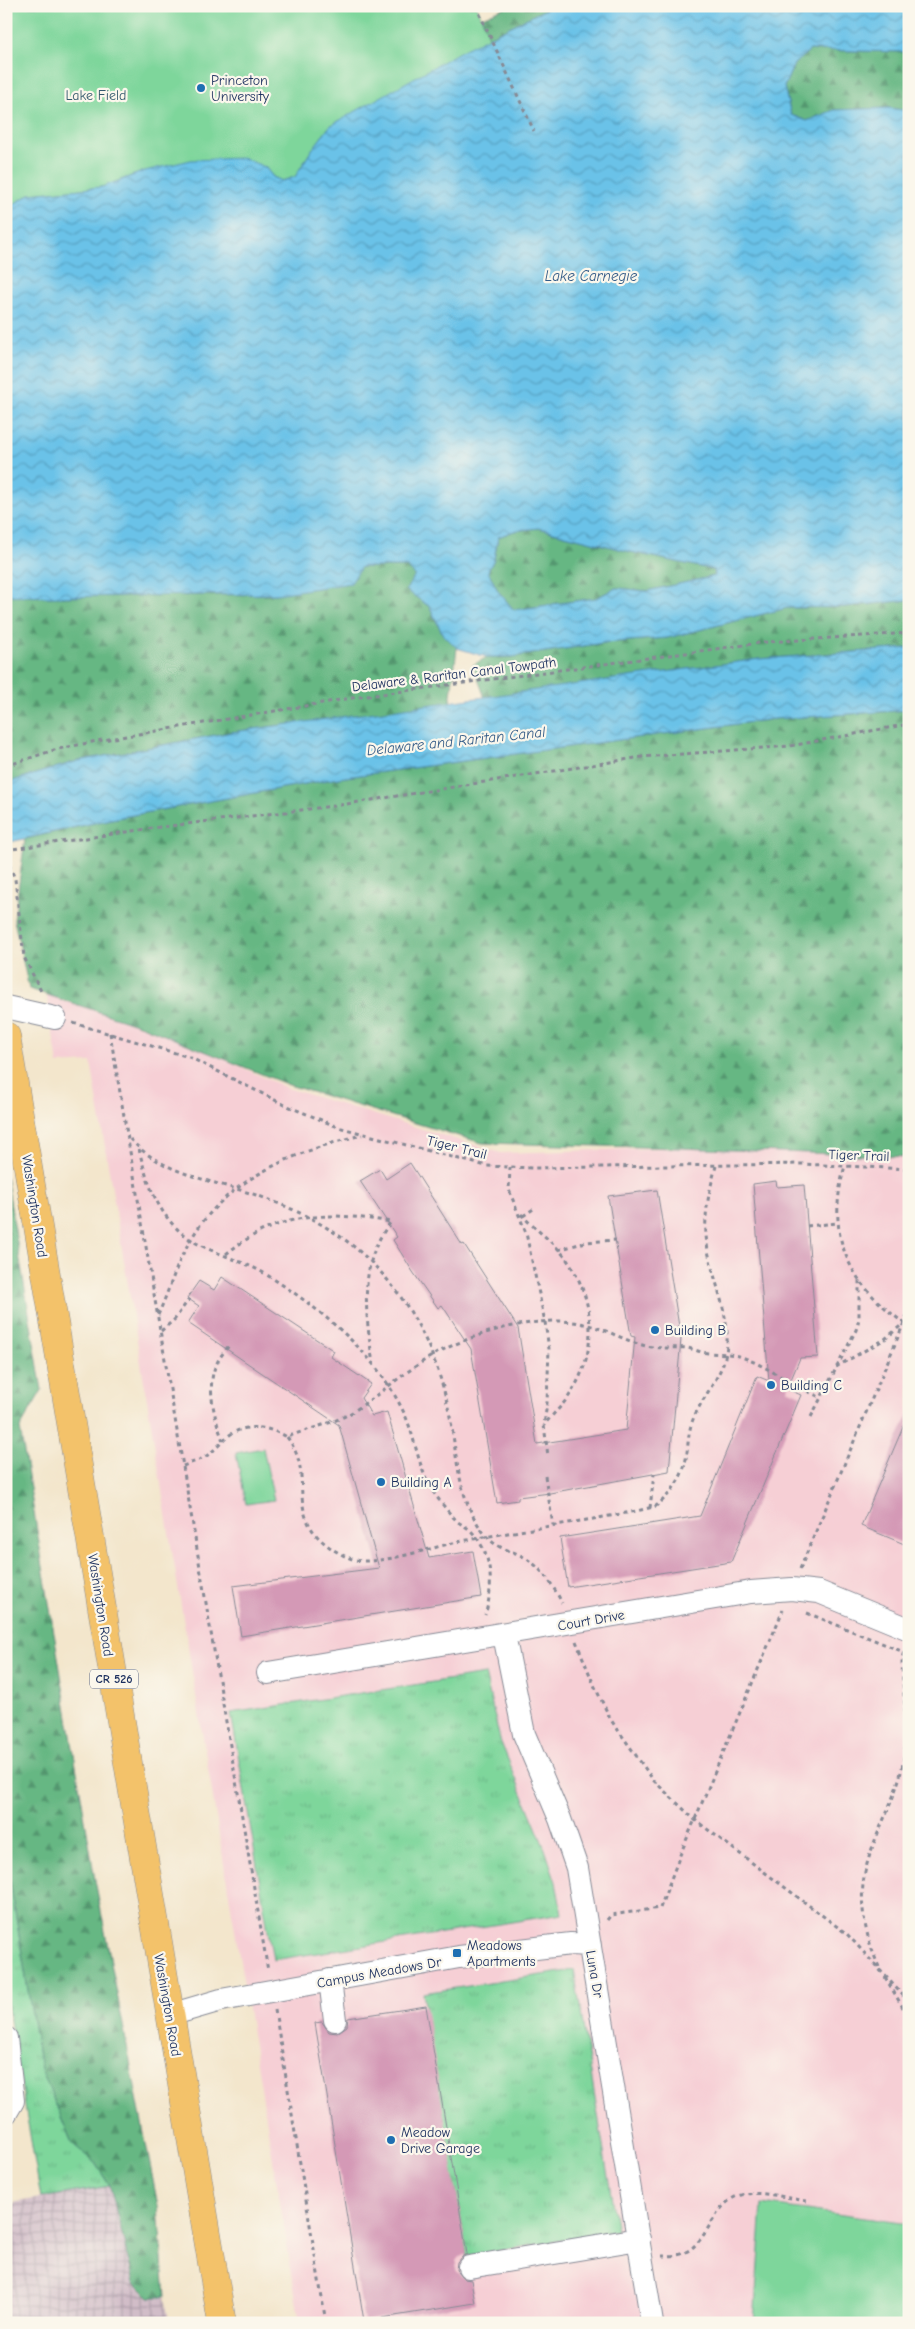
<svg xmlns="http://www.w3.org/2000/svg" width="915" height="2329" viewBox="0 0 915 2329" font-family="'Comic Neue',sans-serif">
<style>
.built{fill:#f6cfd5}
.industrial{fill:url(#industrial-grid)}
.grass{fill:url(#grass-tufts);stroke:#4c827c}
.forest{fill:url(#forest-firs);stroke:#407370}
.park{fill:#7ed69b;stroke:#4c827c}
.water{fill:url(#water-waves);stroke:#4278a3;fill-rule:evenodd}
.building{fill:#d499b6}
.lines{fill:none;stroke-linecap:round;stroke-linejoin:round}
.minor-casing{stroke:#878a95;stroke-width:24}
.major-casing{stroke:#878a95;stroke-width:29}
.path{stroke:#878a95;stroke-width:3;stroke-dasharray:4 4;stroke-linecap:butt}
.minor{stroke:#fff;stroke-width:22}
.major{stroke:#f3c26a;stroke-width:28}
.poi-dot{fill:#1f6fb2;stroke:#fbf7ec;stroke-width:2}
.labels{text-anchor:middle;stroke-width:4.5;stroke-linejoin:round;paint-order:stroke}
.shield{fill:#fbf7ec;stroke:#5e6b89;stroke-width:1}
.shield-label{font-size:12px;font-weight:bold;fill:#1b2f5e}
.poi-label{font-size:14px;fill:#1b2f5e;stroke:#fbf7ec;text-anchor:start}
.park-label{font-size:14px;fill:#34596d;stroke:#fbf7ec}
.street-label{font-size:14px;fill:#1b2f5e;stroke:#fbf7ec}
.water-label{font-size:15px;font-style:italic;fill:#335b87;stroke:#fbf7ec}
</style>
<defs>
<pattern id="industrial-grid" width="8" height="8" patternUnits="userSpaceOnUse" patternTransform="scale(1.25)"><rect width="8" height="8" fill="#d1bdc8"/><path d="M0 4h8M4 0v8" fill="none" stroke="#a99aa6"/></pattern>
<pattern id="grass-tufts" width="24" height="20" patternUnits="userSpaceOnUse" patternTransform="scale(1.25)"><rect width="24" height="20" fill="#7ed69b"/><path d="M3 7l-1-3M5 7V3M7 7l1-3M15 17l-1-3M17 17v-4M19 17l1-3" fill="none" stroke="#6cb888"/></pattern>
<pattern id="forest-firs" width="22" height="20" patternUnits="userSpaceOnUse" patternTransform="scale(1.25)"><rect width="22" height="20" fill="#66b783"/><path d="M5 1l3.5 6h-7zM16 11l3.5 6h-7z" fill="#53956e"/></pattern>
<pattern id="water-waves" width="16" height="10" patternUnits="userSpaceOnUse" patternTransform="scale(1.25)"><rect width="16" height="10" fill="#6ac2e8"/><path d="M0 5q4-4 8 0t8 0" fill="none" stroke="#569ebf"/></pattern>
</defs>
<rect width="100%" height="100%" fill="#fbf7ec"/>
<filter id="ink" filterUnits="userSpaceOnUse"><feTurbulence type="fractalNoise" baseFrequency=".02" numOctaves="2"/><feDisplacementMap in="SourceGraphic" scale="10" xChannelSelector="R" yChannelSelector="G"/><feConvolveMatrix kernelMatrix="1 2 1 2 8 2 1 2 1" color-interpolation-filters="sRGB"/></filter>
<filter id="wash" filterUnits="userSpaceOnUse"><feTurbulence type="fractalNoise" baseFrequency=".0096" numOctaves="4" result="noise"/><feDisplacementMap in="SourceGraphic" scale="20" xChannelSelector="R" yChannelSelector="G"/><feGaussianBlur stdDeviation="1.12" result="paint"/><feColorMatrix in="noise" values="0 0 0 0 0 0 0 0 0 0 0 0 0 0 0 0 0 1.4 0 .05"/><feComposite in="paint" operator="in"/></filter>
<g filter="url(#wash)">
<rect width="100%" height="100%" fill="#f3e6cc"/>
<!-- built -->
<path class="built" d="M 45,986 L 110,1007 L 287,1088 L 501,1153 L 829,1143 L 909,1150 L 909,2323 L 300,2323 L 91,1062 L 58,1064 Z"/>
<!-- industrial -->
<path class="industrial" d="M 110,2186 L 134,2282 L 149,2297 L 165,2297 L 169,2323 L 6,2323 L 6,2204 Z"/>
<!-- grass -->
<path class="grass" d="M 485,1674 L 500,1740 L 545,1849 L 556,1882 L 562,1914 L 273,1960 L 231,1713 Z
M 6,1856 L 41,2069 L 72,2143 L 95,2163 L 110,2186 L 41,2198 L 6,1997 Z
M 574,1970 L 617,2231 L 467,2256 L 423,1993 Z"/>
<!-- forest -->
<path class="forest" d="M 508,6 L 552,6 L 489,37 L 482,17 Z
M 810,50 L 909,52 L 909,111 L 889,108 L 834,110 L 807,121 L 791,115 L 784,87 L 794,64 Z
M 538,528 L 631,552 L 714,570 L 715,576 L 647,591 L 616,588 L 596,598 L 514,610 L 498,591 L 488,571 L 494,559 L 498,537 L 514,531 Z
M 361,567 L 408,567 L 415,575 L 406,590 L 430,607 L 442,633 L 457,648 L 450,703 L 232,732 L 78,761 L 6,783 L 6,595 L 49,597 L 277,594 Z
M 909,600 L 909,648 L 759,659 L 485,698 L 473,665 L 487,657 L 512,657 L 603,643 L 667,638 L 787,608 L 844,607 Z
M 909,710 L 909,1157 L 680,1148 L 482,1143 L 289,1085 L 142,1026 L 29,989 L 14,920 L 25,839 L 111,819 L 338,778 L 774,719 Z
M 6,1177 L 42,1390 L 20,1428 L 95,1880 L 158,2206 L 165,2297 L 149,2297 L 134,2282 L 110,2186 L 95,2163 L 72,2143 L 41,2069 L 6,1856 Z"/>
<!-- park -->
<path class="park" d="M 6,6 L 477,6 L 489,37 L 330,126 L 311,151 L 295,177 L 282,181 L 273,177 L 265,167 L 145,171 L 102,187 L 30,194 L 6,209 Z
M 263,1448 L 274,1500 L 246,1504 L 236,1453 Z
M 762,2204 L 909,2224 L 909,2323 L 754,2323 Z"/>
<!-- water -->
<path class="water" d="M 552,6 L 909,6 L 909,52 L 810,50 L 794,64 L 784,87 L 791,115 L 807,121 L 834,110 L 889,108 L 909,111 L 909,600 L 844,607 L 787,608 L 667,638 L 603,643 L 512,657 L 487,657 L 457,648 L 442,633 L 430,607 L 406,590 L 415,575 L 407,567 L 361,567 L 351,583 L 277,594 L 49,597 L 6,595 L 6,209 L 30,194 L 102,187 L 145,171 L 191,160 L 243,158 L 265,167 L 273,177 L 282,181 L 295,177 L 311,151 L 330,126 L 463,50 ZM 538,528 L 631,552 L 714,570 L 715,576 L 647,591 L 616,588 L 596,598 L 514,610 L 498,591 L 488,571 L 494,559 L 498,537 L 514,531 Z
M 909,648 L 909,710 L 774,719 L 338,778 L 111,819 L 6,843 L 6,783 L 78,761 L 232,732 L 759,659 Z"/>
<g id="blocks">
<!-- building -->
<path class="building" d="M 410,1163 L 462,1245 L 464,1244 L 518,1328 L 537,1444 L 626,1430 L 635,1337 L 631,1336 L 608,1196 L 657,1190 L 681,1339 L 669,1471 L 550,1493 L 518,1497 L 518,1500 L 497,1503 L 471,1349 L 442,1305 L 438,1308 L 413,1272 L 393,1240 L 397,1237 L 360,1181 L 380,1169 L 386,1179 Z
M 776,1181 L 777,1187 L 804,1185 L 818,1357 L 800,1358 L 787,1389 L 801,1395 L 731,1562 L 568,1587 L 560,1538 L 700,1516 L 757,1376 L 769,1381 L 753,1184 Z
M 222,1277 L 334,1351 L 331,1357 L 371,1384 L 361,1398 L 372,1416 L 387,1412 L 429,1558 L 473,1551 L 481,1597 L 241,1636 L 233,1586 L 379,1568 L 339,1425 L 188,1323 L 199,1306 L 187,1298 L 199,1281 L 214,1290 Z
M 909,1413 L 909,1546 L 861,1526 Z
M 426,2006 L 467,2254 L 461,2257 L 457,2262 L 456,2270 L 464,2279 L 471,2280 L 475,2303 L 364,2321 L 315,2023 L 322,2022 L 329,2032 L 337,2033 L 347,2026 L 348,2018 Z"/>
</g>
</g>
<g filter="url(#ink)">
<use href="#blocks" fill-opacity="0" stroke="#878a95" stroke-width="1"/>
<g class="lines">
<!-- minor casing -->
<g class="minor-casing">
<path id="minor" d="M 6,1007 L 55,1018
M 504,1635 L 524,1734 L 560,1819 L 577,1868 L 652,2323
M 268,1673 L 751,1592 L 792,1589 L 819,1592 L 909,1629
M 330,1980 L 335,2020
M 170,2015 L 221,2000 L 459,1957 L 571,1944 L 590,1945
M 6,2038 L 13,2101 L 6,2113
M 469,2267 L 639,2239"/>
</g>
<!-- major casing -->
<g class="major-casing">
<path id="major" d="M 6,1036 L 222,2323"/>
</g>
<!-- path -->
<path class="path" d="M 476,6 L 534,131
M 6,766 L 54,750 L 97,741 L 352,698 L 767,642 L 909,633
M 6,850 L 153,828 L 334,806 L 642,757 L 790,746 L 909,724
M 6,857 L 15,879 L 24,957 L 42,993
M 73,1023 L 189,1057 L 285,1105 L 338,1127 L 486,1166 L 532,1168 L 801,1164 L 909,1169
M 110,1033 L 268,1971
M 130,1139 C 162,1174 214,1181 256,1195 C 288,1206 317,1220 344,1239 C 406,1285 440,1353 452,1428 C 457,1462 460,1499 481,1529 C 494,1548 502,1547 520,1555 C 540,1565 552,1583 562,1603
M 139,1149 C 148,1188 162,1226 200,1245 C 220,1255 242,1261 262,1272 C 297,1293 332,1320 360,1349 C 378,1368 394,1391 405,1415 C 416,1440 418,1469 434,1493 C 441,1503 449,1513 458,1522 C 462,1525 467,1527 471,1531 C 493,1554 494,1586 485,1615
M 510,1167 L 509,1190 L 526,1233 L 545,1322 L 549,1349 L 547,1403 L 544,1425 L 548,1456
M 521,1214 C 534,1229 553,1241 565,1257 C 596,1299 599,1352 569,1396 C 562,1406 552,1415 544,1425
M 523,1216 L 535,1208
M 807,1226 L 838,1223
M 558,1250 L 586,1242 L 616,1240
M 226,1254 C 278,1212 327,1211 391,1222 C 357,1263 366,1316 373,1364
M 158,1315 C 169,1291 176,1264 190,1241 C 225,1179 296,1151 362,1135
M 161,1331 L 175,1319 L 189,1299
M 836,1367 L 885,1339 L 904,1323 C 847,1282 825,1234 845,1166
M 811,1417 L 856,1330 L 859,1319 L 859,1279
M 287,1437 C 314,1473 289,1503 317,1536 C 327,1547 347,1560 362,1561 C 392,1562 432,1547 462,1541 C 506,1533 550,1526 593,1519 C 614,1515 636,1512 656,1506 C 670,1495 683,1478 686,1459 C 688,1448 688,1436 691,1425 C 699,1400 721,1379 726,1353 C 732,1316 712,1280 707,1244 C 703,1216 709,1192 716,1166
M 223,1441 C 215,1419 205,1385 217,1363 C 220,1356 226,1350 230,1344
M 183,1466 C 190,1463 198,1461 205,1457 C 213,1452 219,1445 225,1439 C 242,1422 268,1426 287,1437 C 310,1428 337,1423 357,1409 C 387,1389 412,1365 445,1349 C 481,1331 544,1314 584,1324 C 608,1329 629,1344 652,1347 C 664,1349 675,1347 687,1348 C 694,1349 701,1353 709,1353 C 719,1354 729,1353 739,1356 C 768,1366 791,1385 820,1397
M 545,1476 L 553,1525
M 650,1508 L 654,1474
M 800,1569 L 909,1311
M 807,1613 L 909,1654
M 576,1641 L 594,1685 L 611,1720 L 654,1781 L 695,1820 L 847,1934 L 909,2002
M 607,1920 L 611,1915 L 660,1908 L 680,1855 L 783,1610
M 879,1967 C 866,1938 858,1904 865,1872 C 874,1832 898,1798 904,1757 C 909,1725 902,1690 902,1658 L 905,1649
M 885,1977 L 909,2018
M 275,2010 L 326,2323
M 662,2256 C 667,2256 673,2256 677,2255 C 709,2249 711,2202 741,2195 C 760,2190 787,2198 807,2201"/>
<!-- minor -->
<use href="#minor" class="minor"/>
<!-- major -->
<use href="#major" class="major"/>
</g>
</g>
<!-- markers -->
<g class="poi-dot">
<circle cx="201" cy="88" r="5"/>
<circle cx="655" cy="1330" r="5"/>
<circle cx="771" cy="1385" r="5"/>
<circle cx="381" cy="1482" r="5"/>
<rect x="452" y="1948" width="10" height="10" rx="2.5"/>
<circle cx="391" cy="2140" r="5"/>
</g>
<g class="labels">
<!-- shield labels -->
<rect class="shield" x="90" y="1669.5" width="48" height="19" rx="4"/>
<g class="shield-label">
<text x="114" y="1683">CR 526</text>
</g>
<!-- poi labels -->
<g class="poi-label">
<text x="211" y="85">Princeton<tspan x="211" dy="16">University</tspan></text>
<text x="665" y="1335">Building B</text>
<text x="781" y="1390">Building C</text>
<text x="391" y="1487">Building A</text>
<text x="467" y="1950">Meadows<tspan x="467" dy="16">Apartments</tspan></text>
<text x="401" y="2137">Meadow<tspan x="401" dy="16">Drive Garage</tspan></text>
</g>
<!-- park labels -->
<g class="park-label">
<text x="96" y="100">Lake Field</text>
</g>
<!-- street labels -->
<g class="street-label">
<text transform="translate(454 674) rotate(-7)" y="5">Delaware &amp; Raritan Canal Towpath</text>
<text transform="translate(457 1147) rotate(14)" y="5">Tiger Trail</text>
<text transform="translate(859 1155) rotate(2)" y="5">Tiger Trail</text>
<text transform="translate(35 1206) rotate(81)" y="5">Washington Road</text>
<text transform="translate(101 1605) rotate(81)" y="5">Washington Road</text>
<text transform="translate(591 1620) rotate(-10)" y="5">Court Drive</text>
<text transform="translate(379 1972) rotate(-10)" y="5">Campus Meadows Dr</text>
<text transform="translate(595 1974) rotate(80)" y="5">Luna Dr</text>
<text transform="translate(168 2005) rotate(80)" y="5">Washington Road</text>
</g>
<!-- water labels -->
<g class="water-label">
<text x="591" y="281">Lake Carnegie</text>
<text transform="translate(456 741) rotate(-6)" y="5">Delaware and Raritan Canal</text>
</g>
</g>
<!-- margin -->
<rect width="915" height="2329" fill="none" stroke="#fbf7ec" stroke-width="25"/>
</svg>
